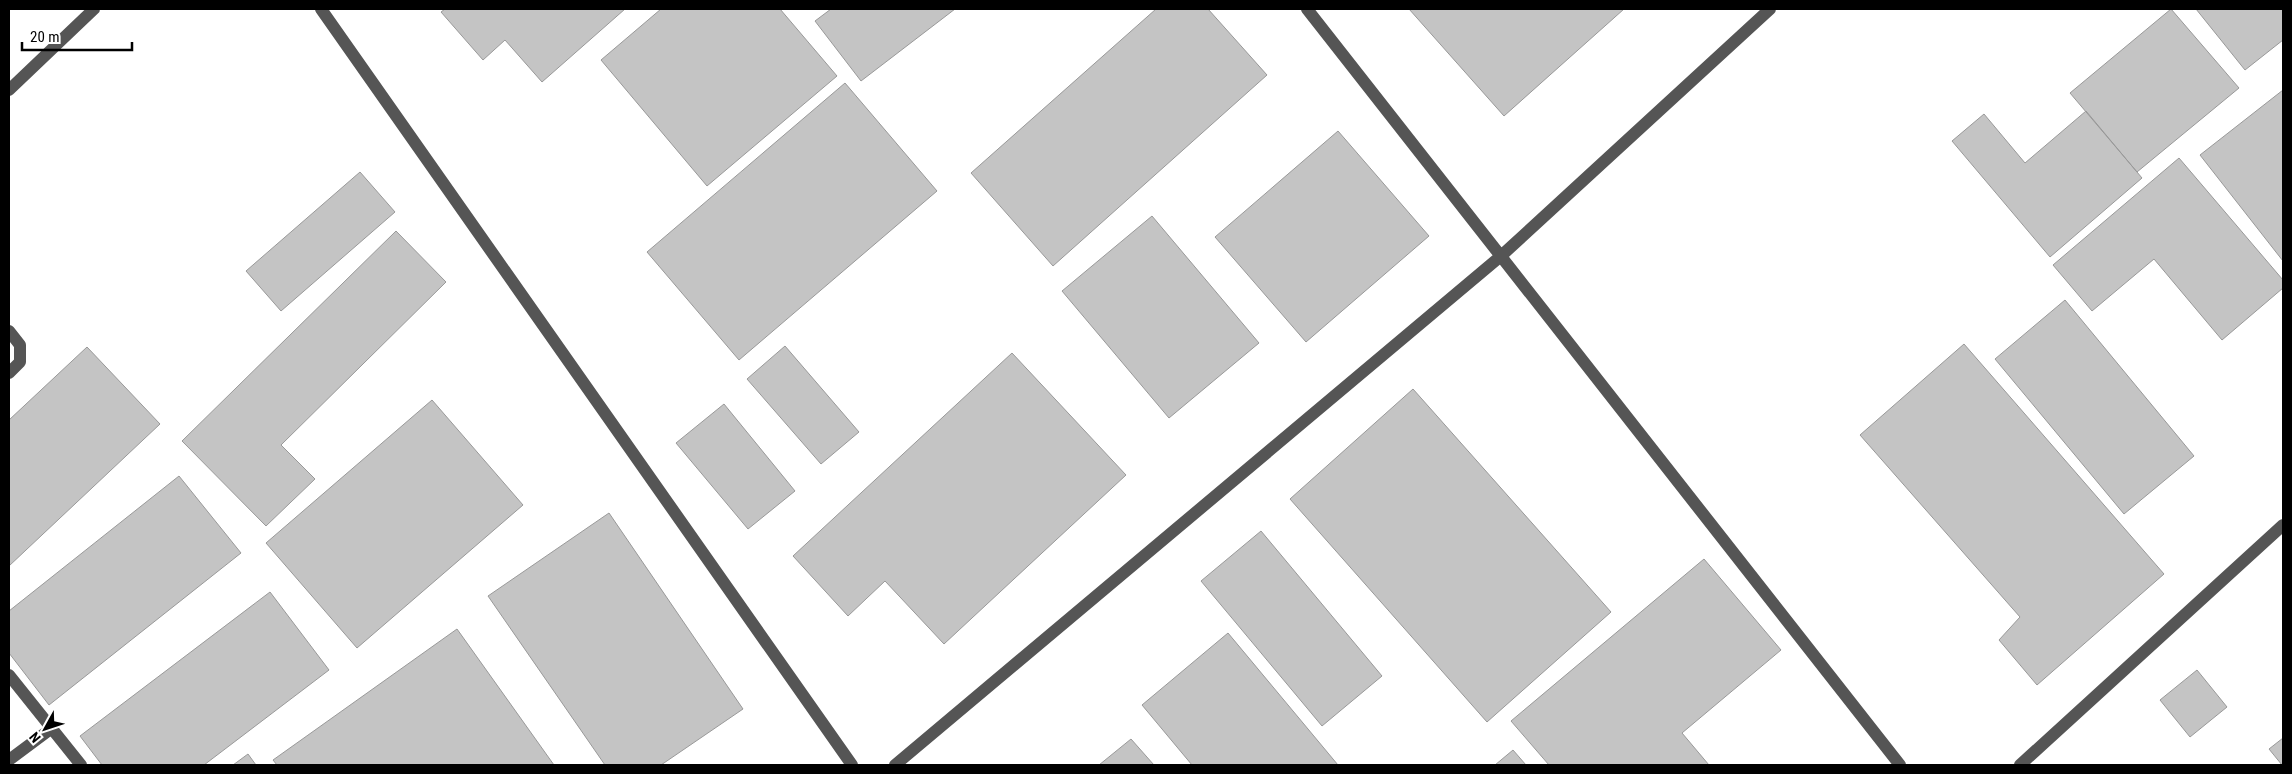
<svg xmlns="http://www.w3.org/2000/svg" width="2292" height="774" viewBox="0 0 2292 774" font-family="'Roboto Condensed',sans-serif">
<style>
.building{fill:#c4c4c4;stroke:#999}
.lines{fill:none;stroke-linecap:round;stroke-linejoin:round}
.minor{stroke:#555;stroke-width:12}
</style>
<rect width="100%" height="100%" fill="#fff"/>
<!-- building -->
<path class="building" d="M 445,9 L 625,9 L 542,82 L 505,40 L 483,60 L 441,12 Z
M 661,9 L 780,9 L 837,76 L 707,186 L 601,60 Z
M 831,9 L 955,9 L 861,81 L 815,21 Z
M 1156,9 L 1208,9 L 1267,75 L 1053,266 L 971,173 Z
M 1409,9 L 1624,9 L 1504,116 Z
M 2171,9 L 2239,88 L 2137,172 L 2070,93 Z
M 2196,9 L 2283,9 L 2283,40 L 2245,70 Z
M 845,83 L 937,191 L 739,360 L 647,252 Z
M 2283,90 L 2283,261 L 2200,155 Z
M 2086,111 L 2142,178 L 2050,257 L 1952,141 L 1984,114 L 2025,163 Z
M 1338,131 L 1429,236 L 1306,342 L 1215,237 Z
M 2179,158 L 2283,280 L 2283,288 L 2222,340 L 2154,259 L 2092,311 L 2053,265 Z
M 360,172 L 395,212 L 281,311 L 246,271 Z
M 1152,216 L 1259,343 L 1169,418 L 1062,291 Z
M 396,231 L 446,282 L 281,445 L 315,479 L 266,526 L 182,441 Z
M 2065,300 L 2194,456 L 2124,514 L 1995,359 Z
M 1964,344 L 2164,574 L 2037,685 L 1999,640 L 2020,617 L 1860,435 Z
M 785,346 L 859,432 L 821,464 L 747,379 Z
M 87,347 L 160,424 L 9,566 L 9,420 Z
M 1012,353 L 1126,475 L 944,644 L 885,581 L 848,616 L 793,556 Z
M 1413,389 L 1611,612 L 1487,722 L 1290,499 Z
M 432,400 L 523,505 L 357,648 L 266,543 Z
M 724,404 L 795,491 L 748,529 L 676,443 Z
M 179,476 L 241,553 L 49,705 L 9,653 L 9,611 Z
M 609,513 L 743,709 L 661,765 L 605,765 L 488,596 Z
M 1261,531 L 1382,676 L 1322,726 L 1201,581 Z
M 1704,559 L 1781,650 L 1682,733 L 1709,765 L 1549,765 L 1511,721 Z
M 270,592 L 329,670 L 204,765 L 102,765 L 80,736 Z
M 457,629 L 554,765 L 277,765 L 273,760 Z
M 1228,633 L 1338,765 L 1192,765 L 1142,705 Z
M 2197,670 L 2227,707 L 2190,737 L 2160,700 Z
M 2283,738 L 2283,765 L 2282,765 L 2269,749 Z
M 1131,739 L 1154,765 L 1099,765 Z
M 1513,750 L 1526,765 L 1495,765 Z
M 248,754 L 256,765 L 233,765 Z"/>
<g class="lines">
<!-- minor -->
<path class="minor" d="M 321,9 L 852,765
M 1307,9 L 1900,765
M 9,90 L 94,9
M 9,331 L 20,345 L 20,362 L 9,373
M 9,675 L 81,765
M 9,760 L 52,728
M 895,765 L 1501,256 L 1770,9
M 2020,765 L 2283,525"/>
</g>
<!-- border -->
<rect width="2292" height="774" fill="none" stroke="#000000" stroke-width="20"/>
<!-- north arrow -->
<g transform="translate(45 729) rotate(230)" stroke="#ffffff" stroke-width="4" paint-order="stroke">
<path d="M0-4L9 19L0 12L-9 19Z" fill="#000000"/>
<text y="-8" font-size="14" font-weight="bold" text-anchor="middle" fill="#000000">N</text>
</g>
<!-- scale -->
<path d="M22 42v8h110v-8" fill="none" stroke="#000000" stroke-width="2.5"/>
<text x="30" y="42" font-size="15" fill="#000000" stroke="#ffffff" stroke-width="4" paint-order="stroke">20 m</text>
</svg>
